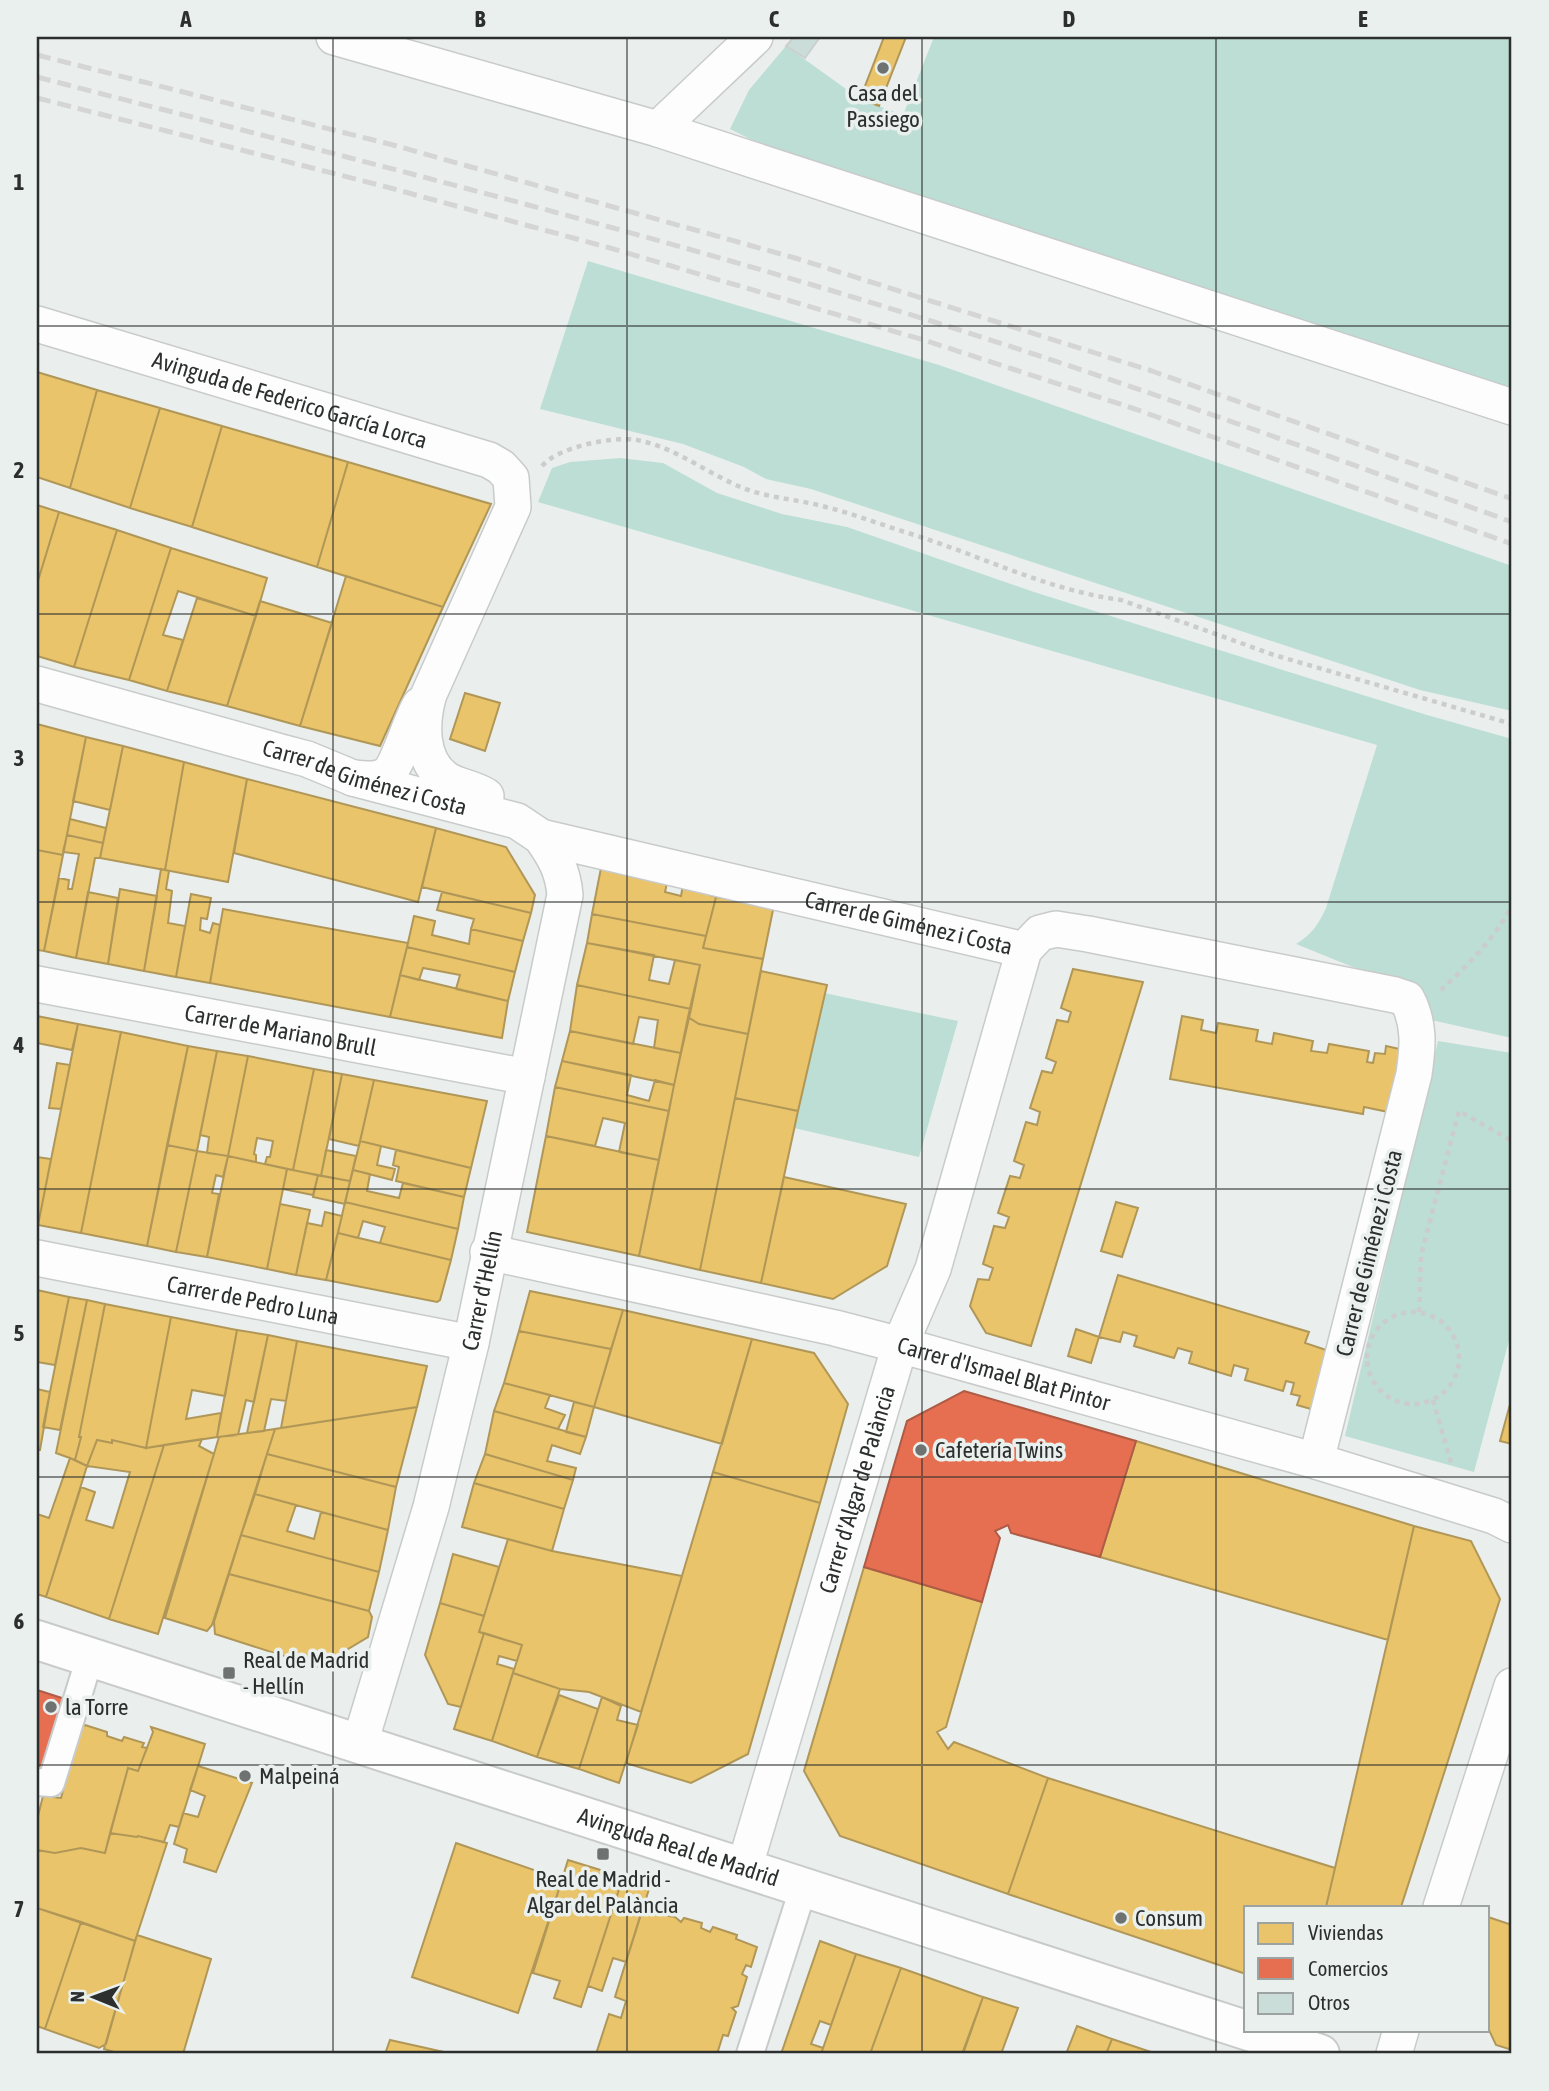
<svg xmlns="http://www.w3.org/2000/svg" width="1549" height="2091" viewBox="0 0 1549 2091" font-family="'Asap Condensed',sans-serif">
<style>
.green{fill:#bcded4}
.homes{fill:#e9c46a;stroke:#b09758;stroke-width:2}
.shops{fill:#e76f51;stroke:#af5c46;stroke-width:2}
.building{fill:#cbddd8;stroke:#cbcfcd;stroke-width:2}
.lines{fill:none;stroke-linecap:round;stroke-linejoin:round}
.pedestrian-casing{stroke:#c8cbca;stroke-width:30}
.minor-casing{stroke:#c8cbca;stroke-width:38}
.tertiary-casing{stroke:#c8cbca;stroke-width:42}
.path{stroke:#cbcccb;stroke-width:4.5;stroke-dasharray:5 5;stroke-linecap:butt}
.pedestrian{stroke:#fcfdfc;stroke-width:26}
.minor{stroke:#fcfdfc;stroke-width:35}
.tertiary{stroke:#fcfdfc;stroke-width:38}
.rail{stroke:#d4d5d4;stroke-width:5;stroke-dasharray:14 7;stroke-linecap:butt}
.grid{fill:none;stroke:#2c2f2e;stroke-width:2;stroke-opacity:0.55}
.poi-dot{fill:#6e7271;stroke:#e9f0ed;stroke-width:2.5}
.labels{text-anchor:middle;stroke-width:7;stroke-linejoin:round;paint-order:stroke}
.poi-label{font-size:23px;fill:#2c2f2e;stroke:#e9f0ed;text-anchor:start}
.street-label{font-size:23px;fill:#2c2f2e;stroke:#e9f0ed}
.neatline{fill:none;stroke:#2c2f2e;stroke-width:2.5}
.grid-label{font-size:23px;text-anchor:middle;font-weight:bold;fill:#2c2f2e}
</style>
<rect width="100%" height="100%" fill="#eaefed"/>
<!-- green -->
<path class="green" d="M 934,37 L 1512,37 L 1512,392 L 752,140 L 730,129 L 749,90 L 786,46 L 860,99 L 903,115 Z
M 588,261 L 939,365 L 1512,566 L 1512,711 L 1420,690 L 811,489 L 766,479 L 744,467 L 683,444 L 540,409 Z
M 620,458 L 663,463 L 717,493 L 782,514 L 847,527 L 1037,593 L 1427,715 L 1512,739 L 1512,1038 L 1422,1018 L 1407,989 L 1296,944 C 1312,934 1318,925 1326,908 L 1377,745 L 538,502 L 552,468 L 570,462 Z
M 824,993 L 958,1021 L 919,1157 L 794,1128 Z
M 1438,1041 L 1512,1053 L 1512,1329 L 1474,1472 L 1345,1436 Z"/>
<!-- homes -->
<path class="homes" d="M 884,37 L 906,37 L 879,106 L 860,99 Z
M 37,372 L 97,390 L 70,488 L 37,477 Z
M 97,390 L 160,408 L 130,508 L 70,488 Z
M 160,408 L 222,426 L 192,527 L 130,508 Z
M 222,426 L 348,462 L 317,567 L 192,527 Z
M 348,462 L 491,504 L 443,607 L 317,567 Z
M 37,505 L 59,512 L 37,584 Z
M 59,512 L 117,530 L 74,667 L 37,656 L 37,584 Z
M 117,530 L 171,548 L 129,680 L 74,667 Z
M 171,548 L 267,578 L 256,616 L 178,591 L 163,635 L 183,640 L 167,691 L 129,680 Z
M 346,576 L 443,607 L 380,746 L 300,726 Z
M 197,598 L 256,616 L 227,706 L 167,691 Z
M 260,601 L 332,623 L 300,726 L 227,706 Z
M 465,693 L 500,703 L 485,751 L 450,739 Z
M 37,724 L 86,737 L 63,855 L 37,850 Z
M 86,737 L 123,746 L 110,810 L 73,801 Z
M 123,746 L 184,762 L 165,870 L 100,858 Z
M 184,762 L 247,779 L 228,882 L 165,870 Z
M 247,779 L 436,828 L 418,902 L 234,853 Z
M 70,819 L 106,828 L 103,843 L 67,835 Z
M 436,828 L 506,847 L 535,895 L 531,913 L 422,887 Z
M 67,835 L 103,843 L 100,858 L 95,858 L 76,958 L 44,951 L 59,878 L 69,880 L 68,889 L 72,889 L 79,854 L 63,852 Z
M 37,850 L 63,855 L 44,951 L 37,950 Z
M 602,863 L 668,878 L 665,892 L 681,896 L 683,885 L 716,897 L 706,936 L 592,914 Z
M 161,869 L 169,871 L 166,889 L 172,891 L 168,923 L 185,926 L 176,977 L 144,971 Z
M 120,889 L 157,896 L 144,971 L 108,964 Z
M 88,892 L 118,898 L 108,964 L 76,958 Z
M 442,892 L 531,913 L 523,941 L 471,929 L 474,919 L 437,910 Z
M 191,894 L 211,898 L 207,919 L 201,918 L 200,930 L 210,933 L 213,923 L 220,925 L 210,983 L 176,977 Z
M 716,897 L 774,905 L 763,959 L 703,948 Z
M 223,909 L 408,943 L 390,1017 L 210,983 Z
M 592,914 L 706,936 L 703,948 L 763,959 L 748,1034 L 699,1024 L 688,1017 L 700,965 L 587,943 Z
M 414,916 L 435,921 L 432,935 L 469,944 L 471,929 L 523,941 L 515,972 L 407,947 Z
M 587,943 L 654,955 L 649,980 L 669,984 L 675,960 L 700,965 L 691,1009 L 577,985 Z
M 407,947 L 515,972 L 508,1001 L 456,989 L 460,975 L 423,968 L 419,980 L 400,975 Z
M 1073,969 L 1143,982 L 1031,1346 L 986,1333 L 970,1306 L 978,1279 L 989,1280 L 993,1268 L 983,1264 L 994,1226 L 1005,1228 L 1009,1217 L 998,1213 L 1010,1176 L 1020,1178 L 1024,1165 L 1014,1161 L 1026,1122 L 1037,1125 L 1040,1112 L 1030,1108 L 1042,1071 L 1052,1073 L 1056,1062 L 1046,1058 L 1057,1020 L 1068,1022 L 1071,1012 L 1061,1008 Z
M 761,971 L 827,985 L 798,1111 L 735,1098 Z
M 400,975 L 508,1001 L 502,1038 L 390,1017 Z
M 577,985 L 691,1009 L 681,1053 L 654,1048 L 658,1020 L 639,1017 L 633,1044 L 570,1031 Z
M 37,1016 L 78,1024 L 72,1050 L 37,1043 Z
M 1182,1016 L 1203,1020 L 1201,1030 L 1216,1033 L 1218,1023 L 1258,1030 L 1256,1041 L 1272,1044 L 1274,1033 L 1313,1041 L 1311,1051 L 1327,1053 L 1329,1044 L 1369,1051 L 1367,1062 L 1373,1063 L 1375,1053 L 1385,1054 L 1386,1046 L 1404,1050 L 1393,1113 L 1364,1107 L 1363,1114 L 1170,1079 Z
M 688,1017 L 699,1024 L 748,1034 L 700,1270 L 639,1256 Z
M 78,1024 L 121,1032 L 81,1233 L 38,1225 Z
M 570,1031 L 681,1053 L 674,1085 L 562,1061 Z
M 121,1032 L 188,1046 L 147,1246 L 81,1233 Z
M 188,1046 L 217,1051 L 197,1151 L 167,1145 Z
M 217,1051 L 248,1056 L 228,1156 L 207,1153 L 209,1137 L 200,1135 Z
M 248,1056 L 314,1069 L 293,1170 L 265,1164 L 267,1157 L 270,1157 L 273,1141 L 257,1138 L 254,1154 L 256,1155 L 256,1162 L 228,1156 Z
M 562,1061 L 631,1075 L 627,1095 L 649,1101 L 655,1080 L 674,1085 L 669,1111 L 555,1087 Z
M 57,1063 L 70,1065 L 61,1109 L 49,1108 Z
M 314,1069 L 342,1074 L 321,1176 L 293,1170 Z
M 342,1074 L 374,1080 L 359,1146 L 329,1139 Z
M 374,1080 L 487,1101 L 471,1168 L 360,1141 Z
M 555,1087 L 669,1111 L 659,1160 L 619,1152 L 625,1123 L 603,1118 L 595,1146 L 546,1136 Z
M 735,1098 L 798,1111 L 761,1283 L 700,1270 Z
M 546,1136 L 659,1160 L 639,1256 L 527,1232 Z
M 360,1141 L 381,1146 L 377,1165 L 395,1169 L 392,1180 L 353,1170 Z
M 167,1145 L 197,1151 L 176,1252 L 147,1246 Z
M 326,1150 L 356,1156 L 350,1181 L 321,1176 Z
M 396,1150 L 471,1168 L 464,1197 L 396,1181 L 399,1167 L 393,1165 Z
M 197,1151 L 228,1156 L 223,1177 L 216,1175 L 212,1193 L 219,1194 L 207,1257 L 176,1252 Z
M 228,1156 L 287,1169 L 267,1269 L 207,1257 Z
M 37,1157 L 51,1159 L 38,1225 L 37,1225 Z
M 287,1169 L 318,1175 L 313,1195 L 283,1189 Z
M 353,1170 L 370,1174 L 367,1191 L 399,1198 L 403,1183 L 464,1197 L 458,1229 L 345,1202 Z
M 318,1175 L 350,1181 L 345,1204 L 313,1197 Z
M 784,1177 L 906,1204 L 887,1266 L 833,1299 L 761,1283 Z
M 345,1202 L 458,1229 L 451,1260 L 380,1243 L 385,1227 L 363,1221 L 358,1238 L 338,1233 Z
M 1116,1202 L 1138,1208 L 1122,1257 L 1101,1251 Z
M 280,1204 L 310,1210 L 296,1275 L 267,1269 Z
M 325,1212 L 342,1216 L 326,1280 L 296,1275 L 307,1223 L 322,1226 Z
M 338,1233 L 451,1260 L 440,1300 L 437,1302 L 326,1280 Z
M 1118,1275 L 1309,1332 L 1305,1343 L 1335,1353 L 1318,1411 L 1297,1405 L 1300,1396 L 1291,1394 L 1294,1383 L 1286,1381 L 1283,1391 L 1245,1380 L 1248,1369 L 1234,1365 L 1231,1376 L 1189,1363 L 1192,1352 L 1178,1348 L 1174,1358 L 1134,1346 L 1137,1336 L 1123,1332 L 1120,1342 L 1099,1337 Z
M 37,1290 L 69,1297 L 55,1365 L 37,1362 Z
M 530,1291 L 623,1310 L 611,1349 L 519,1331 Z
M 69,1297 L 87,1300 L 60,1430 L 43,1427 Z
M 87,1300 L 105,1304 L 79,1437 L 81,1437 L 75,1460 L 56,1453 Z
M 105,1304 L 171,1317 L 146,1448 L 112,1440 L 112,1443 L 97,1440 L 87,1466 L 75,1460 L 81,1437 L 79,1437 Z
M 623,1310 L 752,1339 L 722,1444 L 594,1407 Z
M 171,1317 L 237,1330 L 225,1396 L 192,1390 L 186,1419 L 221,1413 L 217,1437 L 146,1448 Z
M 1076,1329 L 1099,1337 L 1091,1363 L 1068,1356 Z
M 237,1330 L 268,1335 L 254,1402 L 246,1400 L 238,1435 L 217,1437 Z
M 519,1331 L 611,1349 L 594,1407 L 504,1383 Z
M 268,1335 L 297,1341 L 286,1401 L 271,1399 L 264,1431 L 247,1433 Z
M 752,1339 L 814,1353 L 848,1404 L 820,1503 L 713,1472 Z
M 297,1341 L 427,1366 L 417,1407 L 281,1428 Z
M 504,1383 L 550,1395 L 545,1408 L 565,1415 L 558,1429 L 494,1411 Z
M 37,1389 L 50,1392 L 40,1450 L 37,1450 Z
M 1512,1397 L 1512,1444 L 1500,1441 Z
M 574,1402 L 594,1407 L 586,1437 L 566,1432 Z
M 417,1407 L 396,1487 L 267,1454 L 275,1429 Z
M 494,1411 L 586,1437 L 580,1454 L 552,1445 L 547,1461 L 576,1468 L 573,1480 L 485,1454 Z
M 275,1429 L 212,1625 L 207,1631 L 165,1618 L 219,1437 Z
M 202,1439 L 199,1446 L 214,1454 L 158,1634 L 109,1619 L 164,1445 Z
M 97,1440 L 112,1443 L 112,1440 L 146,1448 L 164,1445 L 109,1619 L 46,1597 L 81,1487 L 95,1492 L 86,1520 L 113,1528 L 130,1472 L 87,1466 Z
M 1136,1441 L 1414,1526 L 1388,1640 L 1100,1557 Z
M 267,1454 L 396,1487 L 388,1530 L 255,1494 Z
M 485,1454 L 573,1480 L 564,1509 L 474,1483 Z
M 70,1458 L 87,1466 L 46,1597 L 37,1594 L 37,1514 L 49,1518 Z
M 713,1472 L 820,1503 L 748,1754 L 691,1783 L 626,1763 Z
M 474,1483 L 564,1509 L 552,1551 L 462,1527 Z
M 255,1494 L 296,1505 L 287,1531 L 314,1539 L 321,1512 L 388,1530 L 379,1572 L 241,1535 Z
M 1414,1526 L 1471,1541 L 1500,1599 L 1401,1907 L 1326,1907 Z
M 241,1535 L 379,1572 L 369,1611 L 229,1574 Z
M 508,1539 L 552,1551 L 682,1576 L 641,1712 L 589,1692 L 560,1689 L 513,1673 L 522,1645 L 479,1632 Z
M 453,1554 L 499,1567 L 484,1616 L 440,1603 Z
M 864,1567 L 982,1602 L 946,1727 L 937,1732 L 948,1749 L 954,1742 L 1048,1778 L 1008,1894 L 840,1836 L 804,1771 Z
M 229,1574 L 369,1611 L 372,1617 L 368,1637 L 318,1667 L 215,1634 L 214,1622 Z
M 440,1603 L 484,1616 L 479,1632 L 484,1633 L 461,1707 L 448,1704 L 425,1655 Z
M 484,1633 L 522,1645 L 517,1661 L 499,1656 L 497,1664 L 514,1669 L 492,1741 L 454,1729 Z
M 513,1673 L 560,1689 L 537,1757 L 492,1741 Z
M 559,1695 L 598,1709 L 579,1769 L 537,1757 Z
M 602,1697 L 621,1706 L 617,1720 L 638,1725 L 619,1783 L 579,1769 Z
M 85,1725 L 107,1732 L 107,1736 L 122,1741 L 124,1737 L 144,1743 L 142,1747 L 147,1748 L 138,1771 L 128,1768 L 105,1853 L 81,1848 L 55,1853 L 37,1850 L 37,1820 L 43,1796 L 61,1798 L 80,1729 Z
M 151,1727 L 205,1744 L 179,1827 L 170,1825 L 164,1842 L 138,1836 L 137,1837 L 110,1833 L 128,1768 L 138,1771 L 153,1732 Z
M 198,1766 L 252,1783 L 216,1872 L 184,1862 L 187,1849 L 174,1844 L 183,1813 L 198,1817 L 205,1796 L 190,1790 Z
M 1048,1778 L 1335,1868 L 1326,1907 L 1246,1907 L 1246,1974 L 1008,1894 Z
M 110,1833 L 137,1837 L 138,1836 L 167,1843 L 135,1941 L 37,1908 L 37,1850 L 55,1853 L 81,1848 L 105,1853 Z
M 456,1843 L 557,1878 L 555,1881 L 561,1883 L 518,2013 L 412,1977 Z
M 568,1860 L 623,1877 L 581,2007 L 554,1998 L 560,1981 L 533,1973 Z
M 623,1877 L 650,1886 L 626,1962 L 613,1958 L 602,1991 L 588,1986 Z
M 37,1908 L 81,1922 L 45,2029 L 37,2026 Z
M 651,1909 L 659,1914 L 675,1917 L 681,1922 L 684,1918 L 702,1923 L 701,1928 L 710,1932 L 713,1927 L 737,1935 L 736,1939 L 757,1947 L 751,1967 L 746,1965 L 742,1974 L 747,1977 L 738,2006 L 732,2008 L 736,2012 L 728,2036 L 723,2035 L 717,2054 L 596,2054 L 609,2014 L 621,2018 L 626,2001 L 615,1997 L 642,1910 L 649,1911 Z
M 1488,1917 L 1512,1925 L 1512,2050 L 1496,2045 L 1488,2028 Z
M 81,1922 L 135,1941 L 106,2044 L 99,2048 L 45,2029 Z
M 137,1935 L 211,1959 L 183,2054 L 121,2054 L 104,2049 Z
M 820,1941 L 856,1954 L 831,2025 L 820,2021 L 811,2044 L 823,2048 L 821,2054 L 781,2054 Z
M 856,1954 L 901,1968 L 870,2054 L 821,2054 Z
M 901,1968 L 983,1997 L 962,2054 L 870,2054 Z
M 983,1997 L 1018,2008 L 1001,2054 L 963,2054 Z
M 1077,2026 L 1112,2039 L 1106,2054 L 1066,2054 Z
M 1112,2039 L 1157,2054 L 1106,2054 Z
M 390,2040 L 453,2054 L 385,2054 Z"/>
<!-- shops -->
<path class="shops" d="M 964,1391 L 1136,1441 L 1100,1557 L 1011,1533 L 1008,1525 L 995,1531 L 1000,1538 L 982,1602 L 864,1567 L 907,1421 Z
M 37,1690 L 68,1700 L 51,1769 L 37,1769 Z"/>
<!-- building -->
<path class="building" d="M 794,37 L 820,37 L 805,58 L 786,46 Z"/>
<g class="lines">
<!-- pedestrian casing -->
<g class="pedestrian-casing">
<path id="pedestrian" d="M 37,1782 L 51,1783 L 90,1657
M 750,2054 L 803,1889"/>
</g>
<!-- minor casing -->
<g class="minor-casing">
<g id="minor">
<path d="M 334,37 L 658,129 L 1512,407"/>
<path d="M 658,129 L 755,37"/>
<path id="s1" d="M 37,324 L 489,460 L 501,467 L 511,478 L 513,507 L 429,694 C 421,721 419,761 446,779 C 458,787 474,788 486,796"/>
<path id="s2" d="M 37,684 L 281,752 L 307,759 L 353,778 L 517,821 L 541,837 L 1024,950"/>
<path d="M 353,778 C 363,779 376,781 386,775 C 398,767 410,721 420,705"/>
<path id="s3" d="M 37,984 L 527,1077"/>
<path id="s4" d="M 488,1252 L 835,1328 L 900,1345 L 1316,1461 L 1494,1516 L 1512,1525"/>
<path id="s5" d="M 37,1258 L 471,1343"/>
<path id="s6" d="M 360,1743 L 431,1507 L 471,1343 L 565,895 C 563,871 555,857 541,837"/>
<path id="s7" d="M 744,1869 L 900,1345 L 933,1269 L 1024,950 L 1040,933 L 1056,929 L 1088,934 L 1395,995 L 1407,999 C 1420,1024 1418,1047 1414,1074 L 1316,1461"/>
<path d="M 1441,1907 L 1512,1686"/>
<path d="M 1394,2054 L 1401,2030"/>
</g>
</g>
<!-- tertiary casing -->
<g class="tertiary-casing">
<g id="tertiary">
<path id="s8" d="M 37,1640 L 1320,2054"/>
</g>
</g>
<!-- path -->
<path class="path" d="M 542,466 C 558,447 612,436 637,440 C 675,447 708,474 743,488 C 768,498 796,499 822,506 C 851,513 879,524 908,533 C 980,555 1046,590 1121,600 L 1274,655 L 1512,724
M 1441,990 C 1467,966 1497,936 1512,905
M1367 1358a46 46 0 1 1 92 0a46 46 0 1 1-92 0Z
M 1419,1312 L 1421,1255 L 1459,1111 L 1512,1141
M 1433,1400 L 1452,1466"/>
<!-- pedestrian -->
<use href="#pedestrian" class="pedestrian"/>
<!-- minor -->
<use href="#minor" class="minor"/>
<!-- tertiary -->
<use href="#tertiary" class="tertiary"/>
<!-- rail -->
<path class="rail" d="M 37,55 L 393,145 L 795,258 L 1152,371 L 1512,499
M 37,77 C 337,155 638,229 934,322 C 1129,383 1320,453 1512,522
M 37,98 L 383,186 L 610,248 L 927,341 L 1135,409 L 1512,544"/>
</g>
<!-- grid -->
<path class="grid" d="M 333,37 L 333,2054M 627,37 L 627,2054M 922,37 L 922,2054M 1216,37 L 1216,2054M 37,326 L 1512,326M 37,614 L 1512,614M 37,902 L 1512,902M 37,1189 L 1512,1189M 37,1477 L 1512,1477M 37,1765 L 1512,1765"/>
<!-- markers -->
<g class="poi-dot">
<circle cx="883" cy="68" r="7"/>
<circle cx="921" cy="1450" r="7"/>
<rect x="222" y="1666" width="14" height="14" rx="3.5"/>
<circle cx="51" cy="1707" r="7"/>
<circle cx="245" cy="1776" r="7"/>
<rect x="596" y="1847" width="14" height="14" rx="3.5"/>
<circle cx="1121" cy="1918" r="7"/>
</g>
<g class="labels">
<!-- poi labels -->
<g class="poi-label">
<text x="883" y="101" text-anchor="middle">Casa del<tspan x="883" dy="26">Passiego</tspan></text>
<text x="935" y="1458">Cafetería Twins</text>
<text x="243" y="1668">Real de Madrid<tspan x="243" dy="26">- Hellín</tspan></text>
<text x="65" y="1715">la Torre</text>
<text x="259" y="1784">Malpeiná</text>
<text x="603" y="1887" text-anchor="middle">Real de Madrid -<tspan x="603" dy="26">Algar del Palància</tspan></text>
<text x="1135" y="1926">Consum</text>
</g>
<!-- street labels -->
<g class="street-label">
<text dy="8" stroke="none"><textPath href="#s1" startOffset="264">Avinguda de Federico García Lorca</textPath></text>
<text dy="8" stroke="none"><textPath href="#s2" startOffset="341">Carrer de Giménez i Costa</textPath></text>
<text dy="8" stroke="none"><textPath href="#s2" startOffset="906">Carrer de Giménez i Costa</textPath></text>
<text dy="8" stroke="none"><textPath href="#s3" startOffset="248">Carrer de Mariano Brull</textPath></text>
<text transform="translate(1369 1253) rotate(-76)" y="8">Carrer de Giménez i Costa</text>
<text dy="8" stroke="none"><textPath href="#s6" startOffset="469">Carrer d'Hellín</textPath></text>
<text dy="8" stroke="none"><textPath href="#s5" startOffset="220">Carrer de Pedro Luna</textPath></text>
<text dy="8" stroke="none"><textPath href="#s4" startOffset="530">Carrer d'Ismael Blat Pintor</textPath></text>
<text dy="8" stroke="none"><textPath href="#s7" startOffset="396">Carrer d'Algar de Palància</textPath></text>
<text dy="8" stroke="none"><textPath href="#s8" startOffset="674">Avinguda Real de Madrid</textPath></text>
</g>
</g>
<!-- border -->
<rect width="1549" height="2091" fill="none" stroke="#e9f0ed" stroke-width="77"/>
<!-- legend -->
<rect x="1244" y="1906" width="245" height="126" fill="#e9f0ed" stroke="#9da3a1" stroke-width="2"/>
<rect x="1258" y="1923" width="35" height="21" fill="#e9c46a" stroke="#9da3a1" stroke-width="2"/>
<text x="1308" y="1940" font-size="21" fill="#2c2f2e">Viviendas</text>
<rect x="1258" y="1958" width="35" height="21" fill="#e76f51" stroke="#9da3a1" stroke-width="2"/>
<text x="1308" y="1976" font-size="21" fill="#2c2f2e">Comercios</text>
<rect x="1258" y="1993" width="35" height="21" fill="#cbddd8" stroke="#9da3a1" stroke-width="2"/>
<text x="1308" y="2010" font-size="21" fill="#2c2f2e">Otros</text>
<!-- north arrow -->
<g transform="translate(94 1997) rotate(271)" stroke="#e9f0ed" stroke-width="5" paint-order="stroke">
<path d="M0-5L12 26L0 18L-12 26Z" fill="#2c2f2e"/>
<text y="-10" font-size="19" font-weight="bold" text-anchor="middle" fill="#2c2f2e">N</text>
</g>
<rect x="38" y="38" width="1472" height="2014" class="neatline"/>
<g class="grid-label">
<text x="186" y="27">A</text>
<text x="480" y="27">B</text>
<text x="774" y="27">C</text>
<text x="1069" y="27">D</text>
<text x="1363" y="27">E</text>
<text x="19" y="190">1</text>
<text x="19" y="478">2</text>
<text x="19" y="766">3</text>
<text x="19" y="1053">4</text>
<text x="19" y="1341">5</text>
<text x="19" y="1629">6</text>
<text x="19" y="1917">7</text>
</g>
</svg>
